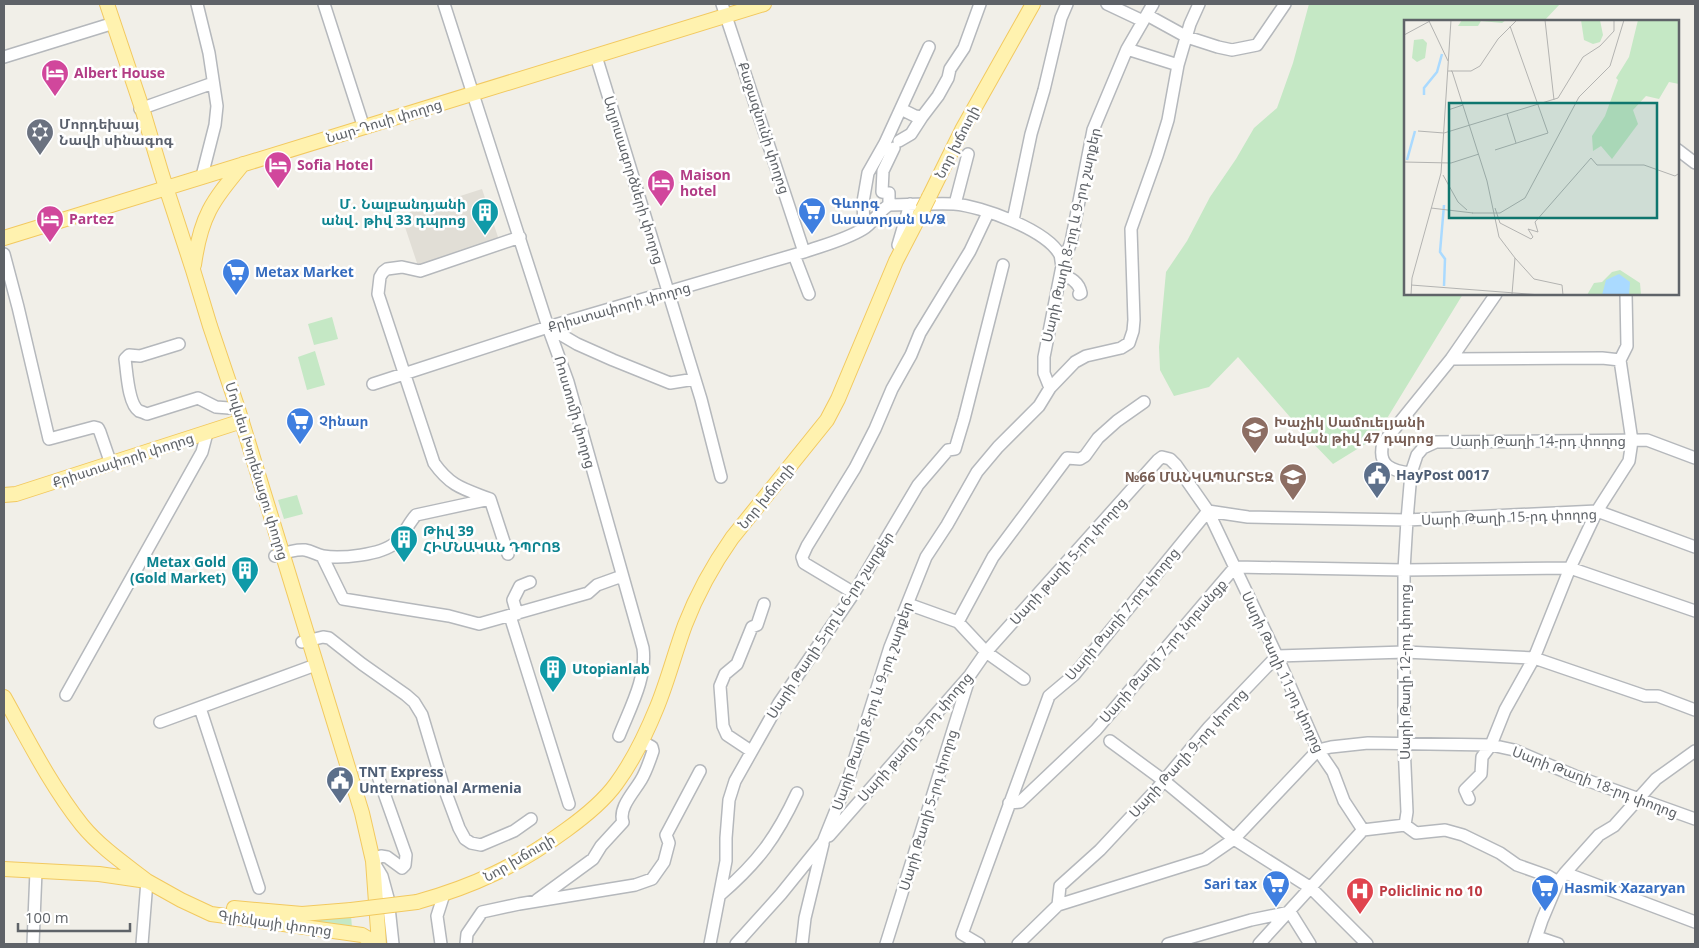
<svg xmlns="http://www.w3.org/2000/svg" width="1699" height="948" viewBox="0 0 1699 948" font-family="'Open Sans','Noto Sans Armenian',sans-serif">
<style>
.education{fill:#e1ded6}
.green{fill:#c5e8c5}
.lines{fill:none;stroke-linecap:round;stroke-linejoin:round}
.minor-casing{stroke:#b5b8bc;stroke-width:14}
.major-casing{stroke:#f2c960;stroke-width:16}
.minor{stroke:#fff;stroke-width:11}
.major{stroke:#fff2af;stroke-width:14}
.major-bridge-casing{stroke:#f2c960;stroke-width:16;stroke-linecap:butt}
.major-bridge{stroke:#fff2af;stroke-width:14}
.labels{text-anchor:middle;stroke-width:5;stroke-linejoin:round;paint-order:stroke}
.hotel-label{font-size:14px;font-weight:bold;fill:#b23c85;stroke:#fff;text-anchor:start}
.street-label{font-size:14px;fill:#5f6368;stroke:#fff}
.worship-label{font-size:14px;font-weight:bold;fill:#5b616d;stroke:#fff;text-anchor:start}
.shop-label{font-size:14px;font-weight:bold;fill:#366cbe;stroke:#fff;text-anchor:start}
.culture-label{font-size:14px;font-weight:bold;fill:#0d838f;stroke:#fff;text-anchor:end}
.education-label{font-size:14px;font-weight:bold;fill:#785e54;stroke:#fff;text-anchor:start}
.service-label{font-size:14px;font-weight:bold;fill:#4e5e75;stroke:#fff;text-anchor:start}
.health-label{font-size:14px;font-weight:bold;fill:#be3a42;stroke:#fff;text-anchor:start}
.inset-river{fill:none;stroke:#aadaff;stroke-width:2.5}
.inset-road{fill:none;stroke:#b3b3b1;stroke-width:1}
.view{fill:#0f766e;fill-opacity:0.15;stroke:#0f766e;stroke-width:2.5}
.inset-edge{fill:none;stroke:#5f6368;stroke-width:2.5}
</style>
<rect width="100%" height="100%" fill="#f1efe8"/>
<!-- education -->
<path class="education" d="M 482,189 L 499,240 L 418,266 L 401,215 Z"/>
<!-- green -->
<path class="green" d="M 1309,4 L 1560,4 L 1544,21 L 1405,21 L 1405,294 L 1463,294 L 1375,438 L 1333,464 L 1310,440 L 1238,357 L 1209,387 L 1174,396 L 1160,370 L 1159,347 L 1166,272 L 1187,241 L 1210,197 L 1236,159 L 1254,128 L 1277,108 L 1293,63 Z
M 332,317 L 338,339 L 314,345 L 308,324 Z
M 315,351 L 325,385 L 307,390 L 298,357 Z
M 297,495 L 303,514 L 284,519 L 278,500 Z
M 351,915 L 352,928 L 298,922 L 299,918 Z"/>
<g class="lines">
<!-- minor casing -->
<g class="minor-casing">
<path id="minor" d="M 197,4 L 209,53 L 217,106 L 215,125 L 202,176
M 324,4 L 364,128
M 444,4 L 548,327 L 568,382 L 643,648 C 647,678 630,708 619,736
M 722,4 L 804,252
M 1107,4 L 1143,21
M 1147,15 L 1187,37 L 1218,47 L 1232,50 L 1257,45 L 1285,4
M 1127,49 L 1178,65
M 596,56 L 701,399 L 721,477
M 4,57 L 114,23
M 140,109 L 213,83
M 901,109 L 915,116 L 922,117 L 938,96 L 948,78 L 950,69 L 964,48 L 980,4
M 899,141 L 911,134 L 922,117
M 1678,150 L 1695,163
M 955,204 L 968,154
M 889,205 L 889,193 L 882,192 L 883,171 L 894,148
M 1013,220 L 1031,134 L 1044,90 L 1061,18 L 1067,4
M 864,228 L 863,202 L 868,173 L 885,143 L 929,47
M 898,245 L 910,204
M 4,254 L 18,307 L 49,439 L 94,427 L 98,428 L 100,432 L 111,464
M 794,255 L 809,294
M 1061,274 C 1071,278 1079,282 1081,293 L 1079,294
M 548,327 L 577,344 L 613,360 L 670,383 L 695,379
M 179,344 L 140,356 L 129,355 L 125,359 C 127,372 128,404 139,411 C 142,412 145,413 147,414 L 198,398 L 216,407 L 229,408
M 1451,359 L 1602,358 L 1620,360
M 373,384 L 548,327 L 804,252 C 824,245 845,240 863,229 C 873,223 879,211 889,205 C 911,205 933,203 954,204 C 981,206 1047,230 1060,255 C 1061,258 1061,263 1062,266
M 1050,388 L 1044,373 L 1044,357 L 1062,266 L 1071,242 L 1093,130 L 1127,49 L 1153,4
M 1411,473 C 1392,471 1377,466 1383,443 L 1451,359 L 1496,294
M 1208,511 L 1248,517 L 1407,520 L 1597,511 L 1695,547
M 508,554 L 490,499 C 464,489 451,487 434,463 L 378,294 L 380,277 L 383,272 L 387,269 L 402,267 L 420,271 L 520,237
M 275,556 C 284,553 295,549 305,550 C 312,551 317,555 323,556 C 341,559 381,555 395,543 C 404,535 408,524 416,515 L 490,499
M 322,556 L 343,599 L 449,616 L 479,624 L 588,593 L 597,585 L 622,576
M 854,593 L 804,563 L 802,557 L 807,546 L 855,468 L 875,429 L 892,389 L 911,355 L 920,333 L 970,251 L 988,213
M 908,604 L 958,622 L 986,652 L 1024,679
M 517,614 L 513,600 L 520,586 L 530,582
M 510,616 L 569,804
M 958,622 L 993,557 L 1067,458 L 1080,459 L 1085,456 L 1098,438 L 1117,421 L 1144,402
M 302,642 L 323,637 L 329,638 L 362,664 L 406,695 L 414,702 L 422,715 L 443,785 L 459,828 L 465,839 L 471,843 L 481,845 L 514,831 L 531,819
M 66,695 L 202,452 L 207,433
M 200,708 L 259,888
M 160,722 L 310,667
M 1110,741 L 1163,780 L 1234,839 L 1311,888 L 1367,944
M 751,751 L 727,735 L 723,726 L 720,686 L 725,674 L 737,664 L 752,627 L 757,625 L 764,604
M 379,779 L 406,855 L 405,865 L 402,868 L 387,857 L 381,856 L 373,861 L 382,876 L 388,898 L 393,944
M 1469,799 L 1465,790 L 1481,774 L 1482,757 L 1491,745 L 1505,710 L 1534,658 L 1570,568 L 1597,511 L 1629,461 L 1632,441 L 1620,360 L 1627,346 L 1626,294
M 1009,803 L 1020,802 L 1096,730 L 1235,567 L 1404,570 L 1570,568 L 1695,611
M 1405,825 L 1407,812 L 1404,744 L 1404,570 L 1407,520 L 1411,473 L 1417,455 L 1423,448 L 1436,442 L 1647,440 L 1695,458
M 1363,830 L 1405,825 L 1416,833 L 1445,830 L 1463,835 L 1500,853 L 1517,865 L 1548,876 L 1558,882
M 829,836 L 970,675 L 986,652 L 1158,460 L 1162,457 L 1170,459 L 1176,465 L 1208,511 L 1277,656 L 1318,750 L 1333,772 L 1344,801 L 1363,830
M 1565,873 L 1695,922
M 721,894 C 758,862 776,838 797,793
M 537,900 L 593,859 L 601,846 L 623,822 C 618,808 634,792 641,780 C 646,772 650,760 653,751 L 652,747 L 641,741
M 1058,905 L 1205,859 L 1234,839 L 1318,750 L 1331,747 L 1368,743 L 1491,745 L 1514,750 L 1575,776 L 1695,819
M 1537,937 L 1558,944
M 33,944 L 36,871
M 142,944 L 147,881
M 441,944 L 437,916 L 444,894
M 466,944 L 467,934 L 482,912 L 519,904 L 635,885 L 652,879 L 664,862 L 669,843 L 666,835 L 700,771
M 710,944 L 726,861 L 726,838 L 729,800 L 735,781 L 779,703 L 854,593 L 918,485 L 948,450 L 955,449 L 964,419 L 1003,265
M 736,944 L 781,894 L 823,842 L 848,780 L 890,647 L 926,557 L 947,525 L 977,472 L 998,447 L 1039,406 L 1050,388 L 1075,362 L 1086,356 L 1121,348 L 1129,343 L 1133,331 L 1134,320 L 1131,229 L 1157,156 L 1168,120 L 1178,65 L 1190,24 L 1199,4
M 802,944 L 805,918 L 823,844
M 886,944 L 969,679
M 979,944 L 962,934 L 1049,696 L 1074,675 L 1208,511
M 1018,944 L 1058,905 L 1060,886 L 1100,850 L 1156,790 L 1209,727 L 1277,656 L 1405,652 L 1534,658 L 1645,696 L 1658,696 L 1695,710
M 1168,944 L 1251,920 L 1290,912 L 1310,944
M 1259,944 L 1363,830
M 1534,944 L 1542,920 L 1558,882 L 1565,873 L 1599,835 L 1614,826 L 1656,779 L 1695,751"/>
</g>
<!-- major casing -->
<g class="major-casing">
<path id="major" d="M 107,4 L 142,108 L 162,175 L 193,270 L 210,326 L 238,409 L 362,813 L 373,861 L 379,944
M 929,197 L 962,130 L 1033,4
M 4,238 L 764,4
M 194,265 C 201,215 212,202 243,164
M 4,495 L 16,494 L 242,421
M 4,697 C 28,740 51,786 82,825 C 100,847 125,864 147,881
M 4,869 L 99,874 L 147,881 L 181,900 L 211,914 L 362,935 L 367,938 L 369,944
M 417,902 C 474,886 517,866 566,830 C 584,817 603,802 616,784 C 633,761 646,734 657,707 C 668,680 675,652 685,625 C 697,594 713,565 732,538 L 827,420 L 838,399 L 896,261 L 923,209
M 234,908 L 302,914 L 351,910"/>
</g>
<!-- minor -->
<use href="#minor" class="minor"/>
<!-- major -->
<use href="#major" class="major"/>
<!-- major-bridge casing -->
<g class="major-bridge-casing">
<path id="major-bridge" d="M 923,209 L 929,197
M 351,910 L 417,902"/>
</g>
<!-- major-bridge -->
<use href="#major-bridge" class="major-bridge"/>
</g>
<!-- icons -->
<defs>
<g id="hotel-pin" transform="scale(1.4375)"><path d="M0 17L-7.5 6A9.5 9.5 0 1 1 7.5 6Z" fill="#d1479c" stroke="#fff"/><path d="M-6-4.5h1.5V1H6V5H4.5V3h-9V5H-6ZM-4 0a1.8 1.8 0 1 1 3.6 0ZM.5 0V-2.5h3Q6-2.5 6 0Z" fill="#fff"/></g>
<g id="synagogue-pin" transform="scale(1.4375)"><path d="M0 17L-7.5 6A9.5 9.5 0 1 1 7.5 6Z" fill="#6b7280" stroke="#fff"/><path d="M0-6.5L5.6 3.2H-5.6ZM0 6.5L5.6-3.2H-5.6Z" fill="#fff"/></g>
<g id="supermarket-pin" transform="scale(1.4375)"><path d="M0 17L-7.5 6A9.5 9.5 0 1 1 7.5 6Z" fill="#3f7fe0" stroke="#fff"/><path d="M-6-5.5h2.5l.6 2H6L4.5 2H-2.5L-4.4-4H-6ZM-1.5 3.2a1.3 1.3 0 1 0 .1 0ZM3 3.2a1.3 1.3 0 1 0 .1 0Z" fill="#fff"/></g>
<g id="building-pin" transform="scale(1.4375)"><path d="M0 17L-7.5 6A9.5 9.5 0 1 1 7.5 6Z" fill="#0f9aa8" stroke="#fff"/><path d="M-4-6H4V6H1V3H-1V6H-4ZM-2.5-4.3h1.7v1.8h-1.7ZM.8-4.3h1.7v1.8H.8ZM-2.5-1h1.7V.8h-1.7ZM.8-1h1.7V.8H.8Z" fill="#fff"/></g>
<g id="school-pin" transform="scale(1.4375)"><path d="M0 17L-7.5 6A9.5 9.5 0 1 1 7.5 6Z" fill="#8d6e63" stroke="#fff"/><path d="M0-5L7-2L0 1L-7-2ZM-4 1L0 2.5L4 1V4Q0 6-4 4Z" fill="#fff"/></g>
<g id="civic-pin" transform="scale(1.4375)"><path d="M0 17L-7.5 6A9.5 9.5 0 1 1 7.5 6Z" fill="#5c6f8a" stroke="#fff"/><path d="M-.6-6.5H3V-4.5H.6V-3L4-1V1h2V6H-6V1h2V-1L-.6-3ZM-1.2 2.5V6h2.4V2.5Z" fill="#fff"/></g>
<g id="hospital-pin" transform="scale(1.4375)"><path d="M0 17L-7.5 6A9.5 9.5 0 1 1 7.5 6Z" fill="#e0444e" stroke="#fff"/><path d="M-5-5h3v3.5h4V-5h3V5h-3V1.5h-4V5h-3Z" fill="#fff"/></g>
</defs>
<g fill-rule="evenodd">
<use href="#hotel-pin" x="55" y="73"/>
<use href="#synagogue-pin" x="40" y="132"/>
<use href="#hotel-pin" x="278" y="165"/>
<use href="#hotel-pin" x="661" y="183"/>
<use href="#supermarket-pin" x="812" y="211"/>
<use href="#building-pin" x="485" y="212"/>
<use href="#hotel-pin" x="50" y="219"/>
<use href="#supermarket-pin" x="236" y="272"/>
<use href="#supermarket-pin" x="300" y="421"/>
<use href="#school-pin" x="1255" y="430"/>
<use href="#civic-pin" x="1377" y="475"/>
<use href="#school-pin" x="1293" y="477"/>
<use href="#building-pin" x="404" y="539"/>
<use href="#building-pin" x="245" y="570"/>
<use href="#building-pin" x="553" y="669"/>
<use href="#civic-pin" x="340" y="780"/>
<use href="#supermarket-pin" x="1276" y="884"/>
<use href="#supermarket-pin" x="1545" y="888"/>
<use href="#hospital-pin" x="1360" y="891"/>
</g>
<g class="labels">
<!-- hotel labels -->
<g class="hotel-label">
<text x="74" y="78">Albert House</text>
<text x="297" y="170">Sofia Hotel</text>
<text x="680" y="180">Maison<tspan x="680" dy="16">hotel</tspan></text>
<text x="69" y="224">Partez</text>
</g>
<!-- street labels -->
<g class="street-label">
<text transform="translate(384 121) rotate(-17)" y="5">Նար-Դոսի փողոց</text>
<text transform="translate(764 128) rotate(72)" y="5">Քաջազնունի փողոց</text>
<text transform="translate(957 142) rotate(-63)" y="5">Նոր խճուղի</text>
<text transform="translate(634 180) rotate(73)" y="5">Աղյուսագործների փողոց</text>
<text transform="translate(1071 235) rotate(-77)" y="5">Սարի Թաղի 8-րդ և 9-րդ շարքեր</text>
<text transform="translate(619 307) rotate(-16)" y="5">Քրիստափորի փողոց</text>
<text transform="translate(575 412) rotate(74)" y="5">Ռոստոմի փողոց</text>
<text x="1538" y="446">Սարի Թաղի 14-րդ փողոց</text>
<text transform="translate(123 460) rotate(-18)" y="5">Քրիստափորի փողոց</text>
<text transform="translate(257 471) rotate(73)" y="5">Մովսես Խորենացու փողոց</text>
<text transform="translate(766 496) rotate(-51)" y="5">Նոր խճուղի</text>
<text transform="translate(1509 517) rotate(-2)" y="5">Սարի Թաղի 15-րդ փողոց</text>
<text transform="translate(1068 561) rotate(-48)" y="5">Սարի թաղի 5-րդ փողոց</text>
<text transform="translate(1122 614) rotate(-50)" y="5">Սարի Թաղի 7-րդ փողոց</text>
<text transform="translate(830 625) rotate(-57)" y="5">Սարի Թաղի 5-րդ և 6-րդ շարքեր</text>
<text transform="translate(1163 651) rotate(-49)" y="5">Սարի Թաղի 7-րդ նրբանցք</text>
<text transform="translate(1283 672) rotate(65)" y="5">Սարի Թաղի 11-րդ փողոց</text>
<text transform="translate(1405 672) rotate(-90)" y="5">Սարի Թաղի 12-րդ փողոց</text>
<text transform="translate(872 706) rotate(-71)" y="5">Սարի Թաղի 8-րդ և 9-րդ շարքեր</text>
<text transform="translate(915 737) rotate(-49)" y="5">Սարի թաղի 9-րդ փողոց</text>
<text transform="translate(1188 753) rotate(-48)" y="5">Սարի Թաղի 9-րդ փողոց</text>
<text transform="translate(1595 782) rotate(21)" y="5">Սարի Թաղի 18-րդ փողոց</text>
<text transform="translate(928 810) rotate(-73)" y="5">Սարի Թաղի 5-րդ փողոց</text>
<text transform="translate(519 858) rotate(-30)" y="5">Նոր խճուղի</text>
<text transform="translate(275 923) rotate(8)" y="5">Գլինկայի փողոց</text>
</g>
<!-- worship labels -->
<g class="worship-label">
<text x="59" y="129">Մորդեխայ<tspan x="59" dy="16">Նավի սինագոգ</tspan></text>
</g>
<!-- shop labels -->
<g class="shop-label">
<text x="831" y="208">Գևորգ<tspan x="831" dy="16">Ասատրյան Ա/Ձ</tspan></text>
<text x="255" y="277">Metax Market</text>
<text x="319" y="426">Չինար</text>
<text x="1257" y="889" text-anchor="end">Sari tax</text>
<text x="1564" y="893">Hasmik Xazaryan</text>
</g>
<!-- culture labels -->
<g class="culture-label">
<text x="466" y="209">Մ․ Նալբանդյանի<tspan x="466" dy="16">անվ․ թիվ 33 դպրոց</tspan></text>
<text x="423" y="536" text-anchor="start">Թիվ 39<tspan x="423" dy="16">ՀԻՄՆԱԿԱՆ ԴՊՐՈՑ</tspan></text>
<text x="226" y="567">Metax Gold<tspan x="226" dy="16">(Gold Market)</tspan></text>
<text x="572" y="674" text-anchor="start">Utopianlab</text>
</g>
<!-- education labels -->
<g class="education-label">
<text x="1274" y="427">Խաչիկ Սամուելյանի<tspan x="1274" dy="16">անվան թիվ 47 դպրոց</tspan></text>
<text x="1274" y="482" text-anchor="end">№66 ՄԱՆԿԱՊԱՐՏԵԶ</text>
</g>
<!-- service labels -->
<g class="service-label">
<text x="1396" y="480">HayPost 0017</text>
<text x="359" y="777">TNT Express<tspan x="359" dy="16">Unternational Armenia</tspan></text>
</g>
<!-- health labels -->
<g class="health-label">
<text x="1379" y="896">Policlinic no 10</text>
</g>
</g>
<!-- overview -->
<g transform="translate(1404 20)">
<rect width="275" height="275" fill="#f1efe8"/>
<path d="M 58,0 L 102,0 L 98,3 L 77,1 L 74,6 L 54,6 ZM 177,0 L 196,0 L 199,15 L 196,22 L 189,24 L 180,20 ZM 234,0 L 275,0 L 275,64 L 265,62 L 255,79 L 242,76 L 229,90 L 234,104 L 208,139 L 197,126 L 189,131 L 188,116 L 201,96 L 214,60 L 212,58 L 225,37 ZM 19,19 L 23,23 L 21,38 L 13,42 L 8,38 L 10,20 ZM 216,250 L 236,263 L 237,275 L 183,275 L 190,263 L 198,262 L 208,252 Z" fill="#c5e8c5"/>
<path d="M 215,254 L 226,262 L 225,275 L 198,275 L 202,260 Z" fill="#aadaff"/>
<path class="inset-river" d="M 20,75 L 20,68 L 33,52 L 38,34M 3,140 L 11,111M 40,266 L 41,239 L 36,232 L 40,185"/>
<path class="inset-road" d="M 141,0 L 150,80M 25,1 L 44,41M 0,15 L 26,1M 44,51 L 48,51 L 83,161 L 95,217 L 111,238M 47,51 L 67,51 L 76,46 L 94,19 L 113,0M 44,90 L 59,85M 103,94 L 112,123M 14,111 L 40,113M 40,113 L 154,78 L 179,37 L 196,26 L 210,11 L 210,0M 91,130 L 144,113 L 106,6M 0,142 L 47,143 L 75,134M 39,155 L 54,182 L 63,190M 27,188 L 69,193M 91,188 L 96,203 L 127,219 L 129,217 L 124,209 L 134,212M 68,193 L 96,193 L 121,178 L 175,77 L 206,46 L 220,0M 134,212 L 131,202 L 187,138 L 193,145 L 240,145 L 271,156 L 274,154M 111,238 L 130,259 L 158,265 L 159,275M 7,265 L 137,275M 108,274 L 111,238M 7,275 L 8,258 L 37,153 L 47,0"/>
<path class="view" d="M 45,83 L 253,83 L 253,198 L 45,198 Z"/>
<rect width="275" height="275" class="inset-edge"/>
</g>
<!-- border -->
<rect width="1699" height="948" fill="none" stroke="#5f6368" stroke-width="10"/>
<!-- scale -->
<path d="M18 923v8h112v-8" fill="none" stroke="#5f6368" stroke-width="2.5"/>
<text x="25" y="923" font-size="15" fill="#5f6368" stroke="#ffffff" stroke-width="4" paint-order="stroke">100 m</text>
</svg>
